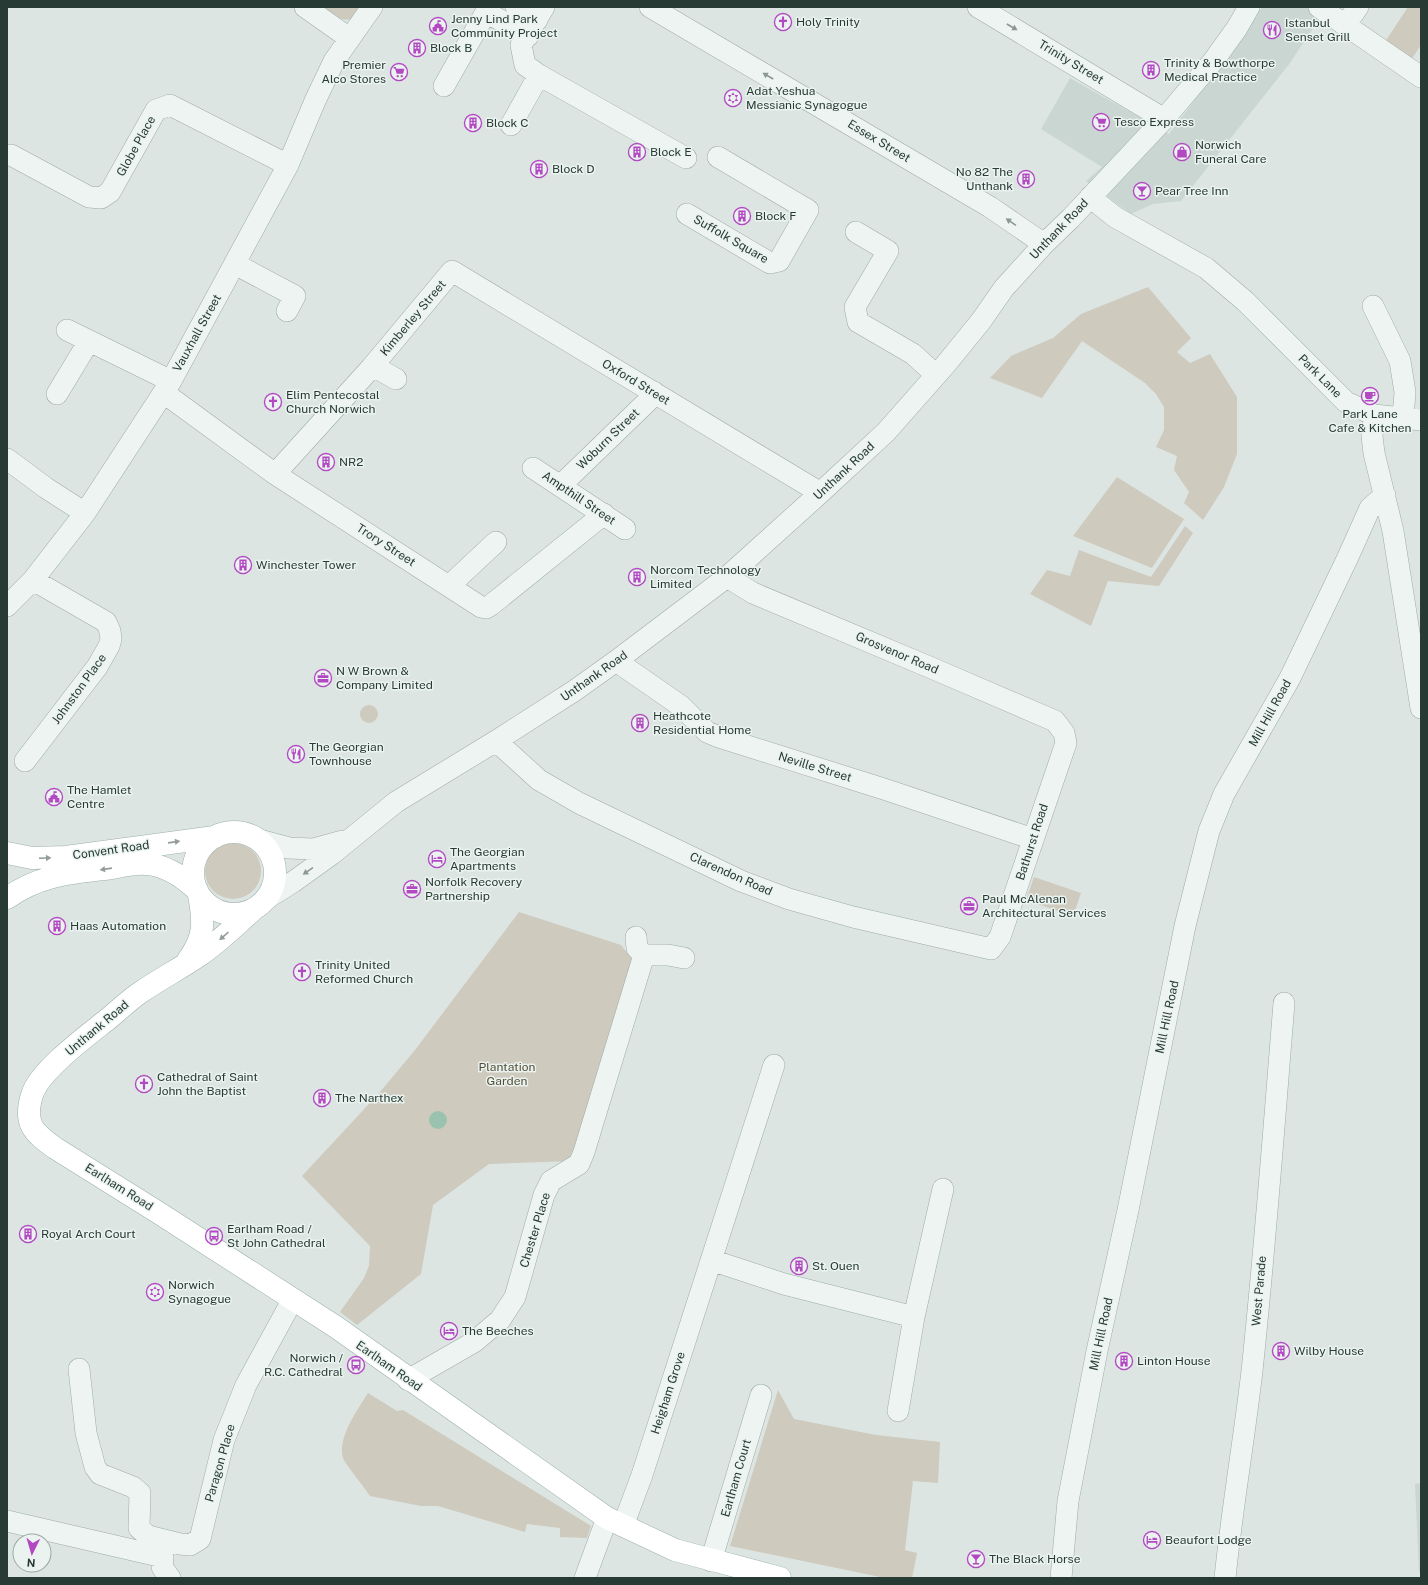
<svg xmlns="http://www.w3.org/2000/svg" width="1428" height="1585" viewBox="0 0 1428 1585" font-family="'Public Sans',sans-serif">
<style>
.built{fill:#cad6d2}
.green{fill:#cecabe}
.water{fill:#99c3af}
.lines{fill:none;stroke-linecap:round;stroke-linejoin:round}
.minor-casing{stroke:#9eaba6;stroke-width:22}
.major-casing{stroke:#9cb0a8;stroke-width:23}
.minor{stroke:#eef4f2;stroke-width:21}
.major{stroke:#fff;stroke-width:22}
.oneway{fill:#8a9792}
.oneway2{fill:#939c99}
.labels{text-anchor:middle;stroke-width:3;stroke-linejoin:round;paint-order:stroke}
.poi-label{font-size:12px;fill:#273a33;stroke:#ebf3f0;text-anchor:start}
.street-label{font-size:12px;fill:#273a33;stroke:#ebf3f0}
.park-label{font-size:12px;fill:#554f35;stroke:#ebf3f0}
</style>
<rect width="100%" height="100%" fill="#dce5e2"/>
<!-- built -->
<path class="built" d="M 1262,7 L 1327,7 L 1290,63 L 1181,201 L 1153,204 L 1131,214 L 1086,181 L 1102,167 L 1041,129 L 1070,78 L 1169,134 L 1228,56 Z
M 1421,1483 L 1421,1572 L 1419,1572 L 1415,1484 Z"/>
<!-- green -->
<path class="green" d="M 321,7 L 364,7 C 350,28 338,19 321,7 Z
M 1408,7 L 1421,7 L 1421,45 L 1409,63 L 1383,45 Z
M 1148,287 L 1191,338 L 1177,352 L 1190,363 L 1210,354 L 1237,397 L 1237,454 L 1224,487 L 1203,520 L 1184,503 L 1189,492 L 1174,470 L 1177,456 L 1156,447 L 1164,430 L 1164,407 L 1156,394 L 1145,383 L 1082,341 L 1042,398 L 990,378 L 1011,356 L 1053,338 L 1081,314 Z
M 1117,477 L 1184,519 L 1152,568 L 1073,536 Z
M 1185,526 L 1193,533 L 1159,586 L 1108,581 L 1091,626 L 1030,594 L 1047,570 L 1070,576 L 1079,550 L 1151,577 Z
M360 714a9 9 0 1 1 18 0a9 9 0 1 1-18 0Z
M205 871a28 28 0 1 1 56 0a28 28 0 1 1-56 0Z
M 1034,877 L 1081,893 L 1073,916 L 1026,900 Z
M 519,912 L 621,945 L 632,959 L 572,1161 L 489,1164 L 433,1205 L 421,1274 L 357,1325 L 340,1312 L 364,1278 L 369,1266 L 370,1246 L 302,1176 L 380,1092 L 415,1050 Z
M 778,1390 L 794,1419 L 876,1435 L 940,1442 L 938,1483 L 913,1481 L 905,1550 L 917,1553 L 912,1578 L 885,1578 L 730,1546 Z
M 368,1393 L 397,1411 L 403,1410 L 591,1526 L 587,1538 L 560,1537 L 560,1528 L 527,1524 L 525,1532 L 438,1506 L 421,1506 L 370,1496 C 365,1488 345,1464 343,1458 C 337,1438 358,1409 368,1393 Z"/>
<!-- water -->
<path class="water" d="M429 1120a9 9 0 1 1 18 0a9 9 0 1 1-18 0Z"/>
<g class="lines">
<!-- minor casing -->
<g class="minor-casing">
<path id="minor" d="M 305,7 L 349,38
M 516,7 L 537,20
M 544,7 L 521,45 L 525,65 L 539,75 L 686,158
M 650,7 L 990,207 L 1044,244
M 978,7 L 1164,119
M 1319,7 L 1421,77
M 1346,24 L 1358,7
M 444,86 L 486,12 L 528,36
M 511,125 L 539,75
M 11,155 L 89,197 L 101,198 L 110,192 L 156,110 L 170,105 L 288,165
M 1090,197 L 1115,217 L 1206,268 L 1245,301 L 1346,402 L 1374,415 L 1421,420
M 687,214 L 770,263 L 779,261 L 808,210 L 718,157
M 856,232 L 888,251 L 855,307 L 858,322 L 913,354 L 936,375
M 235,264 L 295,296 L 287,311
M 1373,306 L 1400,361 L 1405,392 L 1403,418
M 67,330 L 171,381
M 373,366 L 396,379
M 164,393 L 275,474 L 481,607 L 486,608 L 491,605 L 604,514
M 57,394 L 89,341
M 1374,415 L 1372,436 L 1374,453 L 1393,531 L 1421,708
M 7,459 L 46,488 L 85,513
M 533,468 L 625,529
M 275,474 L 371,368 L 452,271 L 814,489 L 819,494
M 561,485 L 650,399 L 654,392
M 450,585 L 496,542
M 7,606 L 33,580 L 85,513 L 171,381 L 288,165 L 315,101 L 334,61 L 372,7
M 616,661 L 681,706 L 707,732 L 719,737 L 887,790 L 1033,839
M 496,741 L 539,780 L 579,803 L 741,881 L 789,899 L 853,917 L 991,949 L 1000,937 L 1066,743 L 1064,733 L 1055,721 L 934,669 L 753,593 L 727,577
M 25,761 L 97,667 L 109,646 L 111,639 L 110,631 L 106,622 L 33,580
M 259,840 L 289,848 L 313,849 L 342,841
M 266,899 L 293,882 L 332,854 L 396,802 L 496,741 L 574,691 L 616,661 L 727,577 L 819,494 L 886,432 L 946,364 L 981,321 L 1004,288 L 1044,244 L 1071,218 L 1164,119 L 1214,60 L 1237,28 L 1249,7
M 636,937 L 637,948 L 644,955
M 711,1260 L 784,1284 L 914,1317 L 898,1411
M 914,1317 L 943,1189
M 79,1369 L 86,1433 L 95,1467 L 100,1474 L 133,1487 L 140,1493 L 139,1528 L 148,1536 L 180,1544 L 190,1545 L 200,1539 L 224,1440 L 246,1385 L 293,1299
M 408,1380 L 474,1342 L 500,1320 L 515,1297 L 544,1195 L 551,1181 L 579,1164 L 584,1152 L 644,955 L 668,955 L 684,958
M 7,1521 L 163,1557 L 162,1567 L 170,1578
M 623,1526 L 642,1475 L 774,1065
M 711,1561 L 761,1395
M 585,1578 L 607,1518
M 1061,1578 L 1068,1501 L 1097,1351 L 1128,1210 L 1185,926 L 1209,831 L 1224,794 L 1290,678 L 1348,557 L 1370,508 L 1385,495
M 1225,1578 C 1232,1509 1244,1440 1252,1371 C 1265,1249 1274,1126 1284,1003"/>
</g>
<!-- major casing -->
<g class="major-casing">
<path id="major" d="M193 873a41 41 0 1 1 82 0a41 41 0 1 1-82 0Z
M 7,853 L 32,858 L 66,857 L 215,837
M 7,898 C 41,874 72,873 112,868 C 123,866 135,863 146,864 C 165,865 183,877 197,890
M 253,910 C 236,925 219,942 200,955 C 181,968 160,979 141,992 C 129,1000 119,1010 108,1019 C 88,1035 39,1071 32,1095 C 23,1124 34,1133 55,1148 L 159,1213 L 336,1327 L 607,1518 L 675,1550 L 780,1578
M 188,960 C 205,937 204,922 199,895"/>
</g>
<!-- minor -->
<use href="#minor" class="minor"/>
<!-- major -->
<use href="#major" class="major"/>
</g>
<!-- one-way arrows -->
<defs><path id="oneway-solid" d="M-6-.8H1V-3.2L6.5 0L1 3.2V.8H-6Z"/></defs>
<g class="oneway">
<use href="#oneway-solid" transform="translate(1012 27) rotate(30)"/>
<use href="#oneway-solid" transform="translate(768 76) rotate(-150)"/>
<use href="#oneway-solid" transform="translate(1011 222) rotate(-146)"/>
<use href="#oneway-solid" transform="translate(308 871) rotate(145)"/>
</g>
<g class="oneway2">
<use href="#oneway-solid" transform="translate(174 842) rotate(-8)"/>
<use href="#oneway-solid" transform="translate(45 858) rotate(-3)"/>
<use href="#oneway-solid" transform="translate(106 869) rotate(172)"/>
<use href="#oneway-solid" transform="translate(224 936) rotate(138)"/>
</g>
<!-- icons -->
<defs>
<g id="church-ring" transform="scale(0.9)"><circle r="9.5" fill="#ebf3f0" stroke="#b348c3" stroke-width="1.5"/><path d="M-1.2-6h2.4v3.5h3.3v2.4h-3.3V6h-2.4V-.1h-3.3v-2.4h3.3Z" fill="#b348c3"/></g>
<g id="civic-ring" transform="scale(0.9)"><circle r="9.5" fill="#ebf3f0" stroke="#b348c3" stroke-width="1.5"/><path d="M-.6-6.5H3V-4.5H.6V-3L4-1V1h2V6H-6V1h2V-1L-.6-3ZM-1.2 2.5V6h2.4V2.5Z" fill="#b348c3"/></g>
<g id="restaurant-ring" transform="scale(0.9)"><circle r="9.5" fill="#ebf3f0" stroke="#b348c3" stroke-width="1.5"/><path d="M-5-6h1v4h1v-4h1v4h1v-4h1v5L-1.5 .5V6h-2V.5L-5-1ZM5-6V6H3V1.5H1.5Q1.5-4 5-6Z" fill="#b348c3"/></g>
<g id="building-ring" transform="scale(0.9)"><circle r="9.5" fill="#ebf3f0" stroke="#b348c3" stroke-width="1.5"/><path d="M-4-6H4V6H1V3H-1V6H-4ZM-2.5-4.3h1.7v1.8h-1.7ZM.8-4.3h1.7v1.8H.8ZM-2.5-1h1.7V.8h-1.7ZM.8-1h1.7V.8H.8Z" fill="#b348c3"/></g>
<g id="supermarket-ring" transform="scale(0.9)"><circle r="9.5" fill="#ebf3f0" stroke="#b348c3" stroke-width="1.5"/><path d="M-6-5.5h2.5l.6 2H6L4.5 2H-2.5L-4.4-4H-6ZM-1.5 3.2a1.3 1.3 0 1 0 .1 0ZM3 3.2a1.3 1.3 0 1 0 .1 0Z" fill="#b348c3"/></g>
<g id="synagogue-ring" transform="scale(0.9)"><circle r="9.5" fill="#ebf3f0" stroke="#b348c3" stroke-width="1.5"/><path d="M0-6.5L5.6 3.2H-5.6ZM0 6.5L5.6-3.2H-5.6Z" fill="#b348c3"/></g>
<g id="shop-ring" transform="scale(0.9)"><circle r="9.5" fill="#ebf3f0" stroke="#b348c3" stroke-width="1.5"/><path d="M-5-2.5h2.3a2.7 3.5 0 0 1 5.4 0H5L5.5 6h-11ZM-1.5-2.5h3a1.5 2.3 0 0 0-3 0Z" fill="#b348c3"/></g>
<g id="bar-ring" transform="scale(0.9)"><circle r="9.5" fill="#ebf3f0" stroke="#b348c3" stroke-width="1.5"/><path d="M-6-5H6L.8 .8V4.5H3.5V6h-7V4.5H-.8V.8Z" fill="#b348c3"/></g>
<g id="cafe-ring" transform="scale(0.9)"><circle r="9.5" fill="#ebf3f0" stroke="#b348c3" stroke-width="1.5"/><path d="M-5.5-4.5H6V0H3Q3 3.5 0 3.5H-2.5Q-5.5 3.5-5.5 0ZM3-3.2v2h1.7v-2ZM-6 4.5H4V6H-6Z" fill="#b348c3"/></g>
<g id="office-ring" transform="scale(0.9)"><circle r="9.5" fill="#ebf3f0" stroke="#b348c3" stroke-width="1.5"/><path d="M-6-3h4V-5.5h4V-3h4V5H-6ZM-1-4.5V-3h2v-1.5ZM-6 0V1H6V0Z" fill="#b348c3"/></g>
<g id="hotel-ring" transform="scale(0.9)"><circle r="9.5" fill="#ebf3f0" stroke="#b348c3" stroke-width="1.5"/><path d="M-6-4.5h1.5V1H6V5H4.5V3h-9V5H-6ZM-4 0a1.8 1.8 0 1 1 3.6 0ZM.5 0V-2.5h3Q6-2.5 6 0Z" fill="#b348c3"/></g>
<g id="bus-ring" transform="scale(0.9)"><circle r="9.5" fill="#ebf3f0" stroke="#b348c3" stroke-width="1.5"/><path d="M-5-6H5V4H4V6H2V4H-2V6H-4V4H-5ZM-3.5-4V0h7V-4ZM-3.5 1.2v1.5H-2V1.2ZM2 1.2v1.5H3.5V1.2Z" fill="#b348c3"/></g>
</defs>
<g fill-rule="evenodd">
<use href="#church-ring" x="783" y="22"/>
<use href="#civic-ring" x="438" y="26"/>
<use href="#restaurant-ring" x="1272" y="30"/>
<use href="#building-ring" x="417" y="48"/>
<use href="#building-ring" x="1151" y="70"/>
<use href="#supermarket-ring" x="399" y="72"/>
<use href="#synagogue-ring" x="733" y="98"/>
<use href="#supermarket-ring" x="1101" y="122"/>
<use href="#building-ring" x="473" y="123"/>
<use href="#building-ring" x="637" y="152"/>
<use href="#shop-ring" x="1182" y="152"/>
<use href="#building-ring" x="539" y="169"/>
<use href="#building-ring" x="1026" y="179"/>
<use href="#bar-ring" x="1142" y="191"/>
<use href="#building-ring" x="742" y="216"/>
<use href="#cafe-ring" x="1370" y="396"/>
<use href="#church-ring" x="273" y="402"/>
<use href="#building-ring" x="326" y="462"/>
<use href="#building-ring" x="243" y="565"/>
<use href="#building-ring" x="637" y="577"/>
<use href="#office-ring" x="323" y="678"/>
<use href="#building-ring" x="640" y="723"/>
<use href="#restaurant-ring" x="296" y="754"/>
<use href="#civic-ring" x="54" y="797"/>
<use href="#hotel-ring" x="437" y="859"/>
<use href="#office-ring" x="412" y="889"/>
<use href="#office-ring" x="969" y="906"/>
<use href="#building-ring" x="57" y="926"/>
<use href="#church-ring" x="302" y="972"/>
<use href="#church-ring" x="144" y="1084"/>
<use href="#building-ring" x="322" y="1098"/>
<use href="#building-ring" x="28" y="1234"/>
<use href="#bus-ring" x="214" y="1236"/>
<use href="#building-ring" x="799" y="1266"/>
<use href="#synagogue-ring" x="155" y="1292"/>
<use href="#hotel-ring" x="449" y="1331"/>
<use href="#building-ring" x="1281" y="1351"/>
<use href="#building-ring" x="1124" y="1361"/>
<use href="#bus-ring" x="356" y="1365"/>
<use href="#hotel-ring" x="1152" y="1540"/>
<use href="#bar-ring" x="976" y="1559"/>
</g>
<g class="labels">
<!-- poi labels -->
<g class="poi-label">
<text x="451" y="23">Jenny Lind Park<tspan x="451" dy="14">Community Project</tspan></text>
<text x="796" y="26">Holy Trinity</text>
<text x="1285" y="27">Istanbul<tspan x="1285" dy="14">Senset Grill</tspan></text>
<text x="430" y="52">Block B</text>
<text x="1164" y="67">Trinity &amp; Bowthorpe<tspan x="1164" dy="14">Medical Practice</tspan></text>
<text x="386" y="69" text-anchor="end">Premier<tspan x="386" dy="14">Alco Stores</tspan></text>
<text x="746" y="95">Adat Yeshua<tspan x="746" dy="14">Messianic Synagogue</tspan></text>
<text x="1114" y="126">Tesco Express</text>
<text x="486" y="127">Block C</text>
<text x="1195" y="149">Norwich<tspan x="1195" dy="14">Funeral Care</tspan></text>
<text x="650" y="156">Block E</text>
<text x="552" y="173">Block D</text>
<text x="1013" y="176" text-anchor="end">No 82 The<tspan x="1013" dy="14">Unthank</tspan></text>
<text x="1155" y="195">Pear Tree Inn</text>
<text x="755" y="220">Block F</text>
<text x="286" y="399">Elim Pentecostal<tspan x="286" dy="14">Church Norwich</tspan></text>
<text x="1370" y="418" text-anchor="middle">Park Lane<tspan x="1370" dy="14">Cafe &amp; Kitchen</tspan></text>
<text x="339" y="466">NR2</text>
<text x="256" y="569">Winchester Tower</text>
<text x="650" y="574">Norcom Technology<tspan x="650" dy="14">Limited</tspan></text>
<text x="336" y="675">N W Brown &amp;<tspan x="336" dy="14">Company Limited</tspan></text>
<text x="653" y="720">Heathcote<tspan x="653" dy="14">Residential Home</tspan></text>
<text x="309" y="751">The Georgian<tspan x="309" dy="14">Townhouse</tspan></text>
<text x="67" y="794">The Hamlet<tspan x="67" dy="14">Centre</tspan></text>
<text x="450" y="856">The Georgian<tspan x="450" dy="14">Apartments</tspan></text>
<text x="425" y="886">Norfolk Recovery<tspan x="425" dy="14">Partnership</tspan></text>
<text x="982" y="903">Paul McAlenan<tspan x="982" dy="14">Architectural Services</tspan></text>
<text x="70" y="930">Haas Automation</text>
<text x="315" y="969">Trinity United<tspan x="315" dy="14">Reformed Church</tspan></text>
<text x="157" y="1081">Cathedral of Saint<tspan x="157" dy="14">John the Baptist</tspan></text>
<text x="335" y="1102">The Narthex</text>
<text x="227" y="1233">Earlham Road /<tspan x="227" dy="14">St John Cathedral</tspan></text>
<text x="41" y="1238">Royal Arch Court</text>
<text x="812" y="1270">St. Ouen</text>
<text x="168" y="1289">Norwich<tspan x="168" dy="14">Synagogue</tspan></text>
<text x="462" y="1335">The Beeches</text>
<text x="1294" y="1355">Wilby House</text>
<text x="343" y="1362" text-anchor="end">Norwich /<tspan x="343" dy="14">R.C. Cathedral</tspan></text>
<text x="1137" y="1365">Linton House</text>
<text x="1165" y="1544">Beaufort Lodge</text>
<text x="989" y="1563">The Black Horse</text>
</g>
<!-- street labels -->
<g class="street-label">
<text transform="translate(1071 62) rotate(31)" y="4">Trinity Street</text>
<text transform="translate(879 141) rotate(31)" y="4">Essex Street</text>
<text transform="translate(136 146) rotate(-61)" y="4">Globe Place</text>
<text transform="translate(1059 229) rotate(-46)" y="4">Unthank Road</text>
<text transform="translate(731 239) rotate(30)" y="4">Suffolk Square</text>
<text transform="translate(413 318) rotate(-50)" y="4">Kimberley Street</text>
<text transform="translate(197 333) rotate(-61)" y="4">Vauxhall Street</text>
<text transform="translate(1320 376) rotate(45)" y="4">Park Lane</text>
<text transform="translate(636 382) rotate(31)" y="4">Oxford Street</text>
<text transform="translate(608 439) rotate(-44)" y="4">Woburn Street</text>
<text transform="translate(844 471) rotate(-43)" y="4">Unthank Road</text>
<text transform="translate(579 498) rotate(34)" y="4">Ampthill Street</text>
<text transform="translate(386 545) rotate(33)" y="4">Trory Street</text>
<text transform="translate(897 653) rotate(23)" y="4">Grosvenor Road</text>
<text transform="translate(594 676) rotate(-35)" y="4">Unthank Road</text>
<text transform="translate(79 689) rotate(-54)" y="4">Johnston Place</text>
<text transform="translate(1270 713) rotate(-61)" y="4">Mill Hill Road</text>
<text transform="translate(815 767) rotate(17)" y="4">Neville Street</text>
<text transform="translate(1032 842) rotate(-72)" y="4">Bathurst Road</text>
<text transform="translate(111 850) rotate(-8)" y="4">Convent Road</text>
<text transform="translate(731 874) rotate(24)" y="4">Clarendon Road</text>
<text transform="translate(1167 1017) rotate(-78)" y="4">Mill Hill Road</text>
<text transform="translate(97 1028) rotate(-40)" y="4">Unthank Road</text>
<text transform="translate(119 1187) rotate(32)" y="4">Earlham Road</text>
<text transform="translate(535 1230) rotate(-73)" y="4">Chester Place</text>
<text transform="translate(1259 1291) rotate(-85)" y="4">West Parade</text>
<text transform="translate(1101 1334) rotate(-78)" y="4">Mill Hill Road</text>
<text transform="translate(389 1366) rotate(35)" y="4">Earlham Road</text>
<text transform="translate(668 1393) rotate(-72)" y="4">Heigham Grove</text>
<text transform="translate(220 1463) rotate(-74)" y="4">Paragon Place</text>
<text transform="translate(736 1478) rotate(-74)" y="4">Earlham Court</text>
</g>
<!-- park labels -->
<g class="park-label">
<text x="507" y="1071">Plantation<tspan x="507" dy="14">Garden</tspan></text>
</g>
</g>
<!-- border -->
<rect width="1428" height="1585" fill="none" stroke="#273a33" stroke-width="16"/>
<!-- north arrow -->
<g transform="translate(32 1553) rotate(185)"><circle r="19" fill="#ebf3f0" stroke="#9da9a4"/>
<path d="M0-3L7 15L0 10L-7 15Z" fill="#b348c3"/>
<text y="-6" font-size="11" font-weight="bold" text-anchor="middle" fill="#273a33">N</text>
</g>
</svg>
